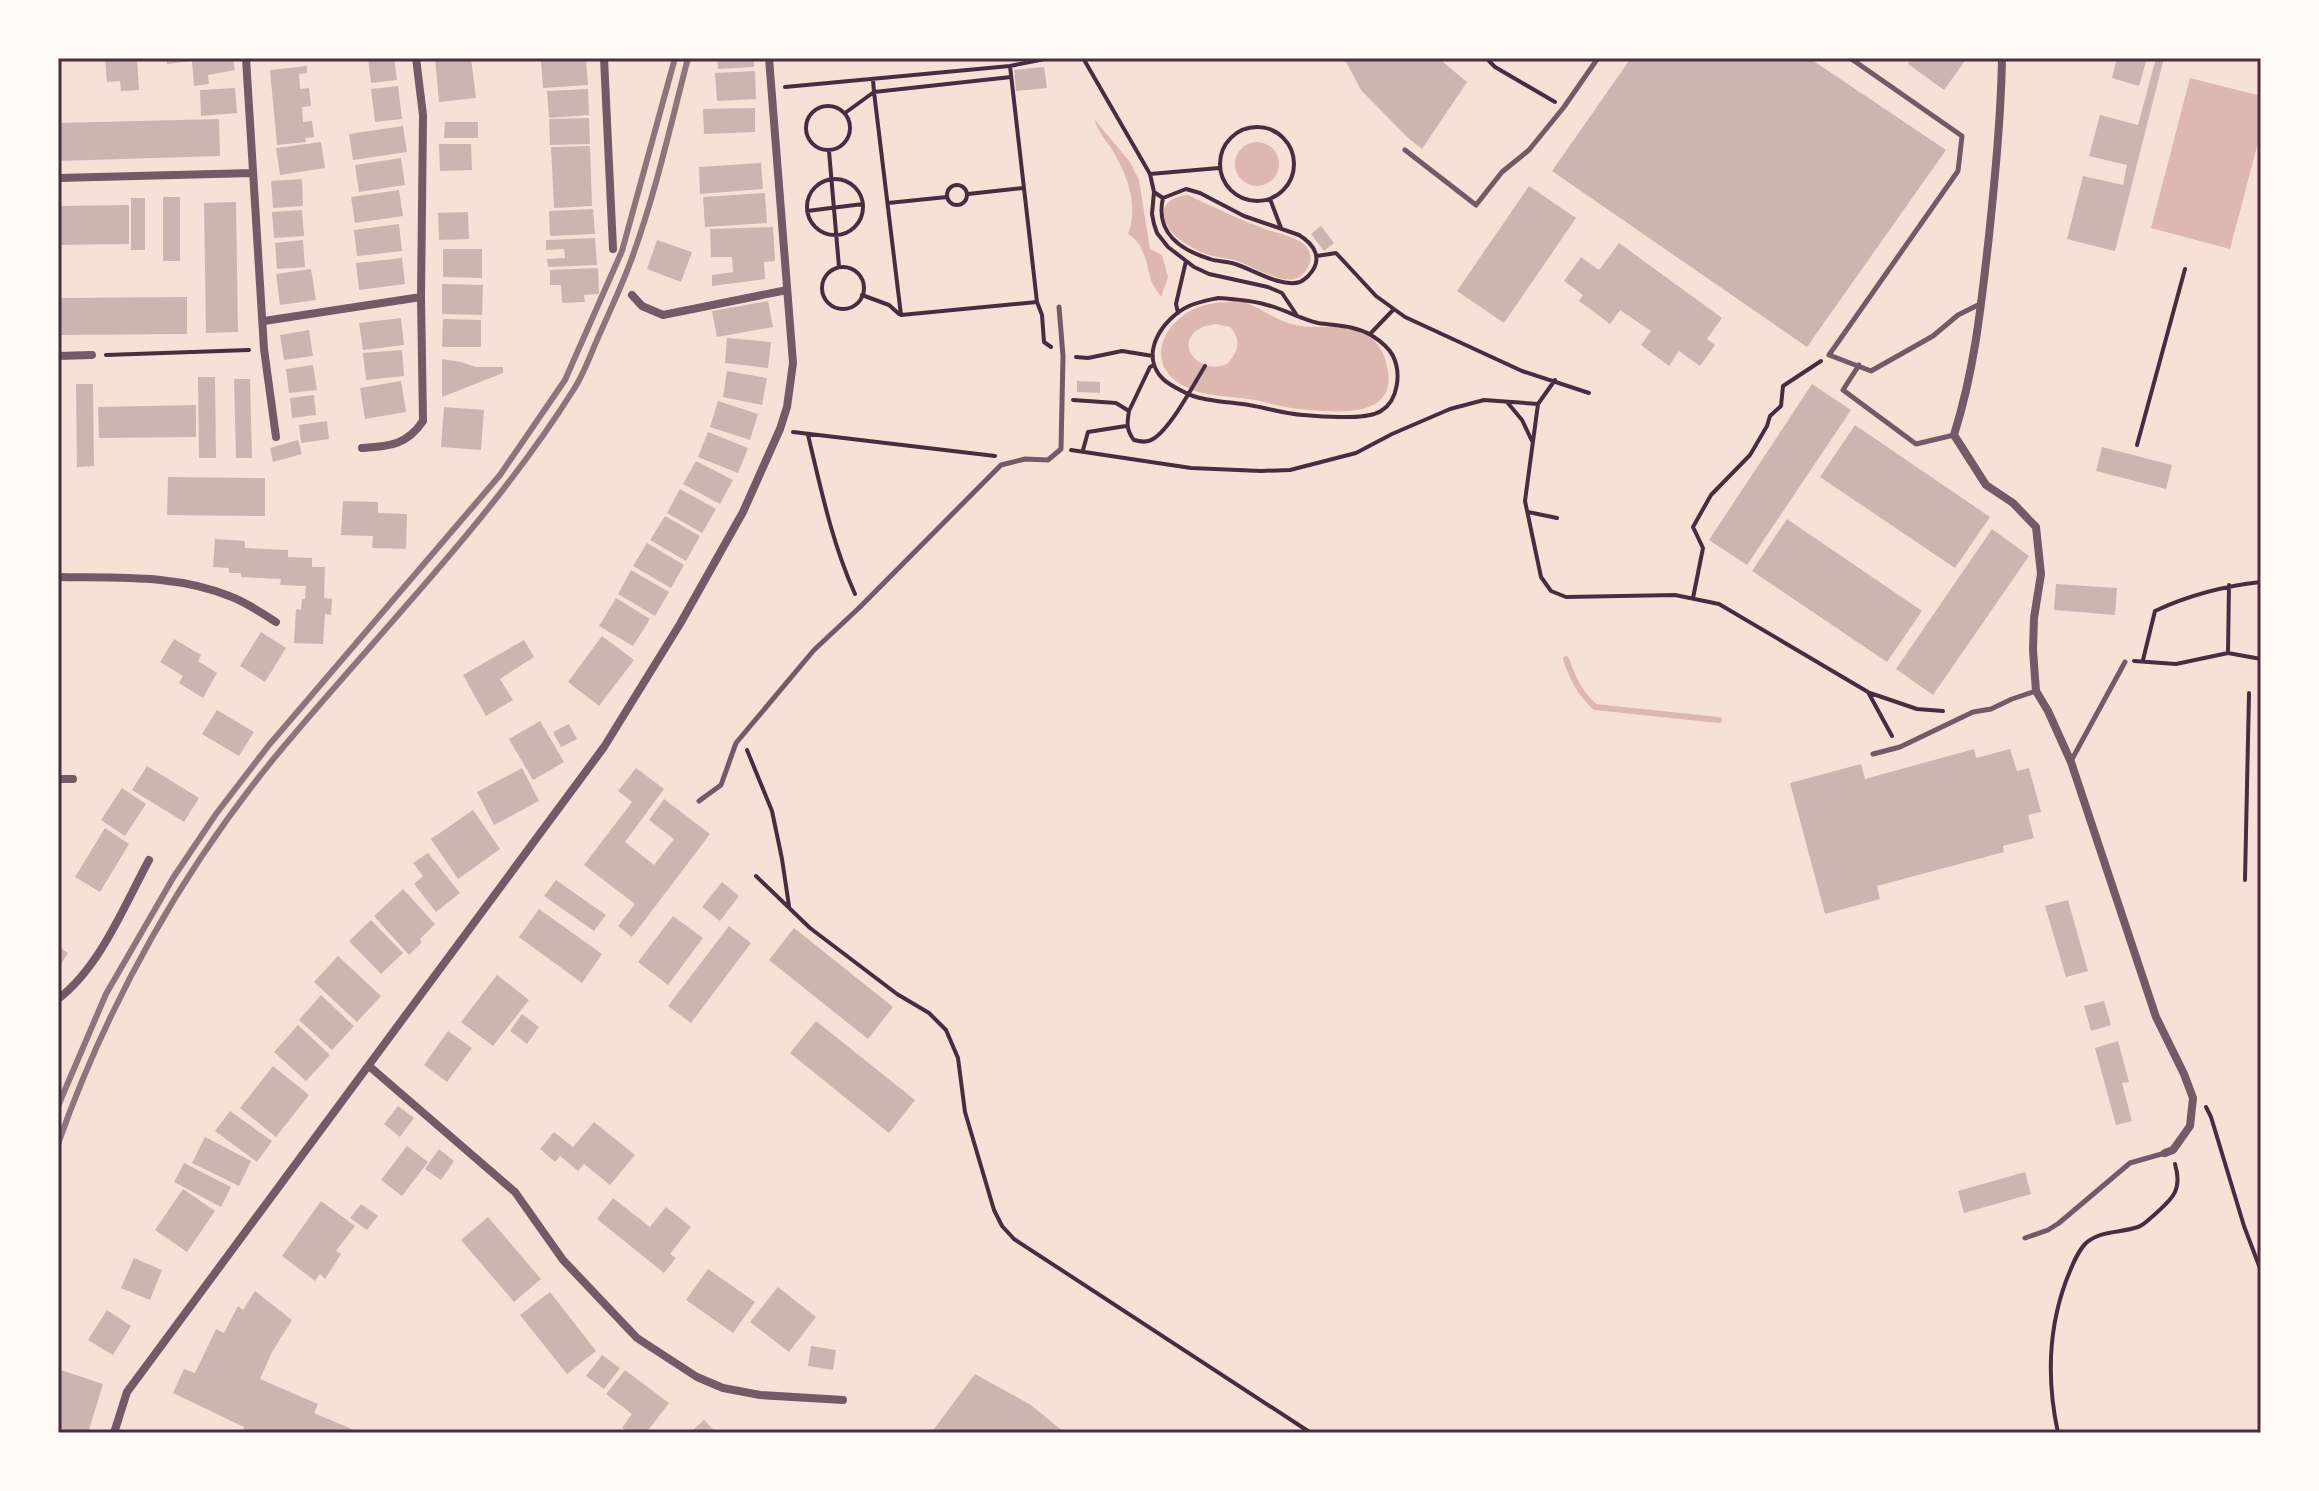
<svg xmlns="http://www.w3.org/2000/svg" width="2319" height="1491" viewBox="0 0 2319 1491" font-family="Jost,sans-serif">
<style>
.water{fill:#dcb8b0;fill-rule:evenodd}
.lines{fill:none;stroke-linecap:round;stroke-linejoin:round}
.stream{stroke:#dcb8b0;stroke-width:6}
.building{fill:#ccb4b1}
.path{stroke:#4a2c40;stroke-width:4}
.service{stroke:#755966;stroke-width:5}
.minor{stroke:#755966;stroke-width:8}
.rail{stroke:#8f747c;stroke-width:6}
.neatline{fill:none;stroke:#4a2c40;stroke-width:3}
</style>
<rect width="100%" height="100%" fill="#f7e1d7"/>
<!-- water -->
<path class="water" d="M 2190,78 L 2261,96 L 2261,131 L 2230,249 L 2151,228 Z
M 1095,120 L 1130,162 L 1139,180 L 1150,249 L 1162,255 L 1168,277 L 1161,297 C 1158,292 1153,286 1151,280 C 1146,263 1145,244 1128,234 C 1139,205 1127,174 1111,148 C 1105,139 1097,131 1095,120 Z
M1235 164a22 22 0 1 1 44 0a22 22 0 1 1-44 0Z
M 1188,195 C 1211,206 1236,218 1260,227 C 1272,232 1284,234 1295,239 C 1310,245 1316,259 1305,272 C 1302,275 1299,278 1295,279 C 1279,283 1252,266 1237,261 C 1229,258 1221,258 1213,256 C 1196,251 1165,236 1164,215 C 1163,201 1176,196 1188,195 Z
M 1241,301 C 1259,307 1274,319 1291,324 C 1314,331 1340,322 1363,333 C 1377,339 1384,352 1387,366 C 1400,421 1334,412 1299,409 C 1286,408 1276,405 1264,402 C 1234,394 1202,400 1176,381 C 1146,358 1166,322 1194,309 C 1209,302 1225,302 1241,301 ZM 1216,324 L 1230,327 C 1242,340 1238,352 1227,364 C 1203,375 1174,348 1197,330 C 1203,326 1210,325 1216,324 Z"/>
<g class="lines">
<!-- stream -->
<path class="stream" d="M 1566,659 C 1573,679 1579,692 1595,707 L 1719,720"/>
</g>
<!-- building -->
<path class="building" d="M 105,58 L 137,58 L 139,90 L 121,91 L 120,81 L 107,82 Z
M 166,58 L 233,58 L 235,70 L 208,75 L 209,84 L 194,86 L 192,61 L 167,64 Z
M 368,58 L 394,58 L 397,80 L 371,83 Z
M 435,58 L 471,58 L 476,98 L 439,102 Z
M 586,58 L 588,85 L 543,88 L 541,60 Z
M 717,58 L 754,58 L 754,67 L 718,69 Z
M 1344,58 L 1438,58 L 1467,82 L 1422,149 L 1407,137 L 1361,90 Z
M 1631,58 L 1809,58 L 1946,150 L 1807,347 L 1552,171 Z
M 1912,58 L 1967,58 L 1944,90 L 1908,64 Z
M 2117,58 L 2147,58 L 2139,86 L 2112,78 Z
M 2156,58 L 2164,58 L 2115,251 L 2067,239 L 2083,176 L 2123,185 L 2127,165 L 2089,156 L 2100,115 L 2138,125 Z
M 307,66 L 307,73 L 299,74 L 300,89 L 309,88 L 311,106 L 302,107 L 303,122 L 312,121 L 314,137 L 305,138 L 306,142 L 277,145 L 270,70 Z
M 1044,67 L 1047,88 L 1016,91 L 1014,70 Z
M 755,71 L 756,99 L 717,101 L 715,73 Z
M 398,86 L 402,119 L 375,122 L 371,89 Z
M 235,88 L 237,113 L 201,116 L 200,90 Z
M 588,89 L 589,115 L 549,118 L 547,91 Z
M 755,108 L 755,132 L 704,134 L 703,109 Z
M 589,118 L 590,144 L 550,145 L 549,119 Z
M 219,119 L 220,156 L 58,161 L 58,123 Z
M 445,122 L 478,122 L 478,138 L 444,138 Z
M 403,126 L 407,152 L 353,160 L 349,134 Z
M 321,142 L 325,168 L 280,175 L 276,148 Z
M 439,144 L 471,144 L 472,170 L 440,171 Z
M 590,146 L 592,206 L 554,208 L 551,147 Z
M 401,158 L 405,185 L 359,192 L 355,165 Z
M 761,163 L 763,189 L 700,194 L 699,167 Z
M 302,179 L 303,206 L 273,208 L 271,181 Z
M 1529,186 L 1576,218 L 1504,323 L 1457,291 Z
M 399,190 L 403,216 L 355,223 L 351,197 Z
M 765,193 L 767,223 L 705,227 L 703,197 Z
M 163,197 L 180,197 L 180,261 L 163,261 Z
M 131,198 L 145,198 L 145,250 L 131,250 Z
M 236,202 L 238,332 L 206,333 L 204,203 Z
M 129,205 L 129,244 L 58,245 L 58,206 Z
M 593,209 L 595,234 L 550,236 L 549,211 Z
M 302,210 L 304,236 L 274,238 L 272,212 Z
M 468,212 L 469,239 L 439,240 L 438,213 Z
M 399,224 L 402,251 L 357,256 L 354,230 Z
M 1321,226 L 1334,243 L 1324,251 L 1311,234 Z
M 773,227 L 775,261 L 764,262 L 765,279 L 712,286 L 712,275 L 733,272 L 732,257 L 711,257 L 710,229 Z
M 595,238 L 597,265 L 548,267 L 547,259 L 565,258 L 564,249 L 546,250 L 546,240 Z
M 303,240 L 305,267 L 277,269 L 275,243 Z
M 657,240 L 692,252 L 681,282 L 647,269 Z
M 1619,243 L 1722,318 L 1707,339 L 1715,345 L 1700,366 L 1679,351 L 1669,366 L 1641,345 L 1651,331 L 1620,310 L 1610,324 L 1579,301 L 1583,295 L 1564,281 L 1581,257 L 1599,270 Z
M 443,249 L 482,249 L 482,278 L 443,277 Z
M 402,258 L 405,284 L 359,290 L 356,263 Z
M 598,268 L 599,294 L 584,295 L 585,302 L 562,303 L 561,285 L 550,285 L 550,270 Z
M 311,269 L 316,300 L 280,305 L 276,274 Z
M 442,284 L 483,285 L 482,315 L 442,314 Z
M 187,297 L 187,334 L 58,335 L 58,298 Z
M 768,301 L 773,327 L 717,337 L 712,311 Z
M 401,318 L 404,345 L 363,350 L 359,323 Z
M 443,319 L 481,320 L 481,347 L 442,347 Z
M 309,330 L 313,356 L 284,360 L 280,335 Z
M 727,338 L 771,342 L 768,368 L 725,363 Z
M 402,350 L 404,376 L 366,380 L 363,353 Z
M 442,359 L 461,362 L 476,367 L 503,367 L 503,373 L 442,397 Z
M 313,365 L 317,390 L 289,393 L 286,369 Z
M 727,371 L 767,378 L 762,405 L 723,397 Z
M 198,377 L 215,377 L 216,458 L 199,458 Z
M 234,379 L 250,379 L 252,458 L 236,458 Z
M 401,381 L 406,412 L 365,419 L 360,388 Z
M 1077,381 L 1100,382 L 1100,393 L 1077,392 Z
M 76,384 L 93,384 L 94,466 L 77,467 Z
M 1812,384 L 1851,410 L 1747,565 L 1709,540 Z
M 314,395 L 316,415 L 292,418 L 290,398 Z
M 718,401 L 758,414 L 750,440 L 710,427 Z
M 196,405 L 196,437 L 99,438 L 98,407 Z
M 444,407 L 484,410 L 481,450 L 441,447 Z
M 327,421 L 329,439 L 301,443 L 299,425 Z
M 1855,425 L 1990,517 L 1955,568 L 1820,477 Z
M 708,432 L 748,448 L 738,473 L 698,457 Z
M 298,440 L 302,454 L 273,462 L 270,448 Z
M 2102,447 L 2172,465 L 2166,489 L 2096,471 Z
M 696,461 L 733,480 L 720,504 L 683,484 Z
M 168,477 L 265,478 L 265,516 L 167,515 Z
M 680,489 L 716,509 L 702,533 L 667,513 Z
M 343,501 L 378,502 L 378,513 L 407,514 L 406,549 L 372,548 L 373,536 L 341,535 Z
M 665,516 L 700,536 L 686,561 L 650,540 Z
M 1787,519 L 1922,611 L 1887,662 L 1752,571 Z
M 1992,529 L 2029,556 L 1933,695 L 1896,669 Z
M 215,539 L 245,541 L 245,548 L 288,550 L 288,557 L 312,558 L 312,567 L 325,567 L 324,598 L 332,599 L 331,615 L 325,614 L 323,644 L 294,643 L 296,609 L 301,610 L 302,599 L 305,599 L 306,586 L 280,585 L 281,579 L 241,577 L 241,573 L 229,573 L 229,568 L 213,567 Z
M 647,543 L 684,565 L 671,588 L 633,566 Z
M 631,570 L 669,592 L 655,616 L 618,594 Z
M 2056,584 L 2117,588 L 2115,615 L 2054,610 Z
M 616,598 L 650,619 L 633,646 L 599,626 Z
M 261,632 L 286,648 L 265,682 L 240,666 Z
M 602,636 L 634,660 L 599,706 L 568,682 Z
M 174,639 L 201,655 L 198,661 L 217,673 L 203,698 L 179,683 L 183,676 L 160,662 Z
M 524,640 L 534,657 L 500,679 L 513,700 L 486,716 L 463,675 Z
M 217,710 L 254,732 L 239,756 L 202,734 Z
M 540,721 L 564,762 L 533,780 L 509,739 Z
M 569,724 L 577,739 L 561,747 L 553,732 Z
M 1974,749 L 1976,758 L 2010,749 L 2017,771 L 2029,768 L 2041,812 L 2028,815 L 2034,838 L 2003,846 L 2004,852 L 1877,886 L 1880,899 L 1825,914 L 1790,783 L 1861,764 L 1865,779 Z
M 147,766 L 199,798 L 184,822 L 132,790 Z
M 522,768 L 539,801 L 494,825 L 477,792 Z
M 636,768 L 664,789 L 625,842 L 654,865 L 674,839 L 649,820 L 664,799 L 710,834 L 632,937 L 618,926 L 635,904 L 584,865 L 632,802 L 618,791 Z
M 122,788 L 146,804 L 125,836 L 101,820 Z
M 473,810 L 500,849 L 458,879 L 431,839 Z
M 105,828 L 129,844 L 100,892 L 75,877 Z
M 428,853 L 460,893 L 436,912 L 414,884 L 423,876 L 413,863 Z
M 556,880 L 606,915 L 594,931 L 544,896 Z
M 722,882 L 739,896 L 720,921 L 702,907 Z
M 403,889 L 435,924 L 420,939 L 422,942 L 409,955 L 374,916 Z
M 2068,900 L 2088,971 L 2066,977 L 2045,906 Z
M 539,909 L 602,954 L 582,983 L 519,937 Z
M 673,916 L 703,938 L 668,985 L 638,962 Z
M 371,920 L 403,953 L 381,974 L 349,941 Z
M 729,926 L 751,943 L 691,1023 L 668,1006 Z
M 794,928 L 893,1007 L 868,1039 L 769,960 Z
M 58,946 L 68,953 L 58,969 Z
M 338,956 L 381,996 L 357,1022 L 314,982 Z
M 497,975 L 529,1000 L 493,1046 L 461,1022 Z
M 321,995 L 354,1026 L 332,1050 L 299,1020 Z
M 2104,1001 L 2111,1025 L 2091,1031 L 2084,1006 Z
M 522,1014 L 539,1027 L 527,1044 L 510,1031 Z
M 816,1021 L 915,1100 L 889,1133 L 790,1053 Z
M 298,1025 L 330,1055 L 306,1081 L 274,1052 Z
M 448,1031 L 472,1048 L 447,1082 L 424,1065 Z
M 2118,1041 L 2129,1082 L 2122,1083 L 2132,1121 L 2116,1125 L 2095,1048 Z
M 273,1066 L 309,1095 L 276,1137 L 240,1108 Z
M 398,1106 L 414,1118 L 400,1137 L 384,1124 Z
M 230,1111 L 272,1141 L 257,1162 L 215,1131 Z
M 594,1122 L 635,1155 L 610,1185 L 584,1164 L 578,1171 L 560,1156 L 555,1162 L 540,1149 L 554,1132 L 573,1147 Z
M 205,1137 L 251,1161 L 239,1186 L 192,1163 Z
M 407,1146 L 428,1162 L 402,1196 L 381,1180 Z
M 439,1149 L 454,1161 L 441,1180 L 425,1169 Z
M 184,1163 L 231,1187 L 221,1207 L 174,1182 Z
M 2025,1172 L 2031,1194 L 1964,1213 L 1958,1191 Z
M 183,1189 L 215,1211 L 187,1252 L 155,1230 Z
M 613,1198 L 650,1227 L 666,1207 L 691,1227 L 670,1254 L 676,1258 L 664,1273 L 597,1219 Z
M 321,1201 L 355,1226 L 336,1251 L 341,1254 L 325,1279 L 320,1274 L 315,1281 L 282,1256 Z
M 361,1204 L 378,1216 L 367,1230 L 350,1218 Z
M 488,1217 L 541,1279 L 514,1302 L 461,1240 Z
M 134,1258 L 162,1270 L 150,1300 L 121,1288 Z
M 708,1269 L 755,1302 L 733,1333 L 686,1300 Z
M 778,1287 L 816,1317 L 789,1352 L 750,1322 Z
M 255,1291 L 292,1320 L 272,1352 L 260,1379 L 318,1404 L 314,1413 L 361,1433 L 242,1433 L 244,1427 L 173,1393 L 184,1369 L 195,1373 L 216,1329 L 224,1333 L 238,1306 L 243,1310 Z
M 550,1292 L 596,1351 L 567,1374 L 520,1315 Z
M 107,1310 L 131,1326 L 113,1355 L 88,1340 Z
M 811,1346 L 836,1350 L 833,1370 L 808,1366 Z
M 602,1355 L 620,1368 L 604,1389 L 586,1376 Z
M 58,1369 L 103,1384 L 88,1433 L 58,1433 Z
M 625,1370 L 669,1403 L 646,1433 L 629,1433 L 622,1428 L 632,1414 L 606,1394 Z
M 975,1374 L 1031,1405 L 1065,1433 L 931,1433 Z
M 704,1420 L 717,1433 L 690,1433 Z"/>
<g class="lines">
<!-- path -->
<path class="path" d="M 1050,58 L 1010,66 L 1037,302 L 1042,315 L 1044,342 L 1051,347
M 1083,58 L 1150,174 L 1154,192 L 1163,198
M 1486,58 L 1495,67 L 1555,102
M 1011,77 L 874,92 L 901,315 L 1037,302
M 785,87 L 1010,66
M806 128a22 22 0 1 1 44 0a22 22 0 1 1-44 0Z
M 845,113 L 874,92 L 873,80
M1220 164a37 37 0 1 1 74 0a37 37 0 1 1-74 0Z
M 829,151 L 839,267
M 1150,174 L 1219,168
M807 207a28 28 0 1 1 56 0a28 28 0 1 1-56 0Z
M947 195a10 10 0 1 1 20 0a10 10 0 1 1-20 0Z
M 1186,189 L 1200,193 L 1244,216 L 1299,235 C 1314,244 1324,259 1309,275 C 1308,277 1302,281 1300,282 C 1281,288 1252,269 1235,264 C 1227,261 1218,262 1210,259 C 1180,250 1155,232 1163,198 Z
M 1154,192 L 1152,214 L 1154,224 L 1157,233 L 1168,247 L 1194,267 L 1209,274 L 1268,287 L 1282,293 L 1296,314
M 968,194 L 1023,188
M 1270,199 L 1281,228
M 888,203 L 947,197
M 807,211 L 863,204
M 1317,256 L 1336,253 L 1376,296 L 1405,317 L 1522,371 L 1589,393
M822 288a21 21 0 1 1 42 0a21 21 0 1 1-42 0Z
M 862,295 L 889,305 L 899,314
M 1218,298 C 1235,299 1251,300 1267,305 C 1284,309 1300,319 1318,323 C 1336,326 1354,325 1371,335 C 1379,340 1389,348 1393,356 C 1401,372 1399,400 1381,411 C 1365,421 1322,416 1303,415 C 1285,414 1267,408 1249,405 C 1231,402 1199,401 1184,392 C 1178,389 1168,384 1163,379 C 1138,354 1163,318 1189,306 C 1198,302 1209,300 1218,298 Z
M 1178,313 L 1176,304 L 1186,261
M 1370,334 L 1393,310
M 106,355 L 249,350
M 1076,357 L 1088,358 L 1122,351 L 1153,356
M 1555,380 L 1538,404 L 1525,501 L 1541,577 L 1551,591 L 1566,597 L 1675,595 L 1719,604 L 1868,692 L 1892,736
M 1073,400 L 1116,403 L 1129,411 L 1150,367 L 1154,365
M 1507,402 L 1522,420 L 1532,441
M 1129,411 C 1127,423 1126,430 1134,440 C 1141,442 1147,443 1153,439 C 1171,428 1194,384 1205,366
M 793,432 L 995,456
M 808,435 C 821,489 832,543 855,594
M 2137,445 L 2185,269
M 1071,450 L 1191,468 L 1261,471 L 1290,470 L 1356,453 L 1392,434 L 1450,409 L 1484,400 L 1538,404
M 1083,450 L 1088,432 L 1126,426
M 1528,512 L 1557,518
M 1693,598 L 1703,548 L 1693,527 L 1711,495 L 1750,455 L 1767,426 L 1770,416 L 1781,406 L 1783,386 L 1821,361
M 2228,653 L 2229,585
M 2143,660 L 2155,611 C 2189,595 2224,586 2261,582
M 2134,661 L 2176,664 L 2228,653 L 2261,659
M 1870,693 L 1917,709 L 1943,711
M 747,750 L 772,811 L 782,859 L 789,906
M 756,876 L 810,928 L 897,994 L 929,1013 L 946,1030 L 958,1058 L 965,1112 L 994,1210 L 1002,1226 L 1014,1239 L 1311,1433
M 2245,880 L 2249,693
M 2206,1107 L 2211,1117 L 2244,1226 L 2261,1271
M 2058,1433 C 2047,1382 2048,1330 2066,1281 C 2071,1269 2076,1253 2086,1243 C 2101,1230 2121,1233 2138,1227 C 2144,1225 2148,1220 2153,1216 C 2172,1199 2183,1191 2175,1164"/>
<!-- service -->
<path class="service" d="M 1850,58 L 1962,136 L 1958,171 L 1829,355 L 1871,371 L 1933,336 L 1958,315 L 1980,304
M 1405,150 L 1476,205 L 1502,172 L 1529,150 L 1564,107 L 1598,58
M 1859,365 L 1843,390 L 1916,444 L 1954,435
M 1873,754 L 1900,747 L 1973,712 L 1991,709 L 2012,699 L 2036,691
M 2071,761 L 2125,662
M 699,801 L 721,785 L 736,743 L 814,650 L 860,607 L 1001,465 L 1025,459 L 1048,460 L 1061,449 L 1063,356 L 1059,307
M 2025,1238 L 2048,1230 L 2059,1223 L 2130,1163 L 2165,1153"/>
<!-- minor -->
<path class="minor" d="M 246,58 L 264,349 L 276,437
M 604,58 L 613,249
M 2002,58 C 2001,117 1995,177 1989,236 C 1981,306 1975,368 1954,435 L 1986,485 L 2013,503 L 2036,527 L 2041,574 L 2034,618 L 2033,650 L 2036,691 L 2048,711 L 2071,762 L 2156,1017 L 2184,1074 L 2193,1098 L 2190,1126 L 2173,1150 L 2165,1153
M 58,178 L 253,173
M 632,295 L 642,306 L 663,315 L 787,290
M 264,321 L 421,297
M 58,356 L 92,355
M 362,448 C 390,446 407,445 423,421 L 421,297 L 423,115 L 416,58
M 58,577 C 116,578 178,574 232,597 C 247,603 262,613 276,622
M 58,779 L 73,779
M 58,999 C 100,967 124,906 149,860
M 369,1066 L 515,1192 L 563,1260 L 637,1338 L 697,1377 L 723,1388 L 760,1395 L 843,1400
M 114,1433 L 127,1392 L 604,747 L 680,624 L 743,512 L 780,429 L 787,407 L 793,363 L 769,58"/>
<!-- rail -->
<path class="rail" d="M 58,1106 L 106,994 L 173,878 L 216,814 L 269,745 L 500,475 L 565,380 L 622,251 L 675,58
M 58,1144 C 108,1002 184,867 280,751 C 379,632 491,521 574,389 C 585,372 592,350 601,331 C 612,306 624,281 633,255 C 656,191 671,124 688,58"/>
</g>
<!-- border -->
<rect width="2319" height="1491" fill="none" stroke="#fffaf5" stroke-width="120"/>
<rect x="60" y="60" width="2199" height="1371" class="neatline"/>
</svg>
